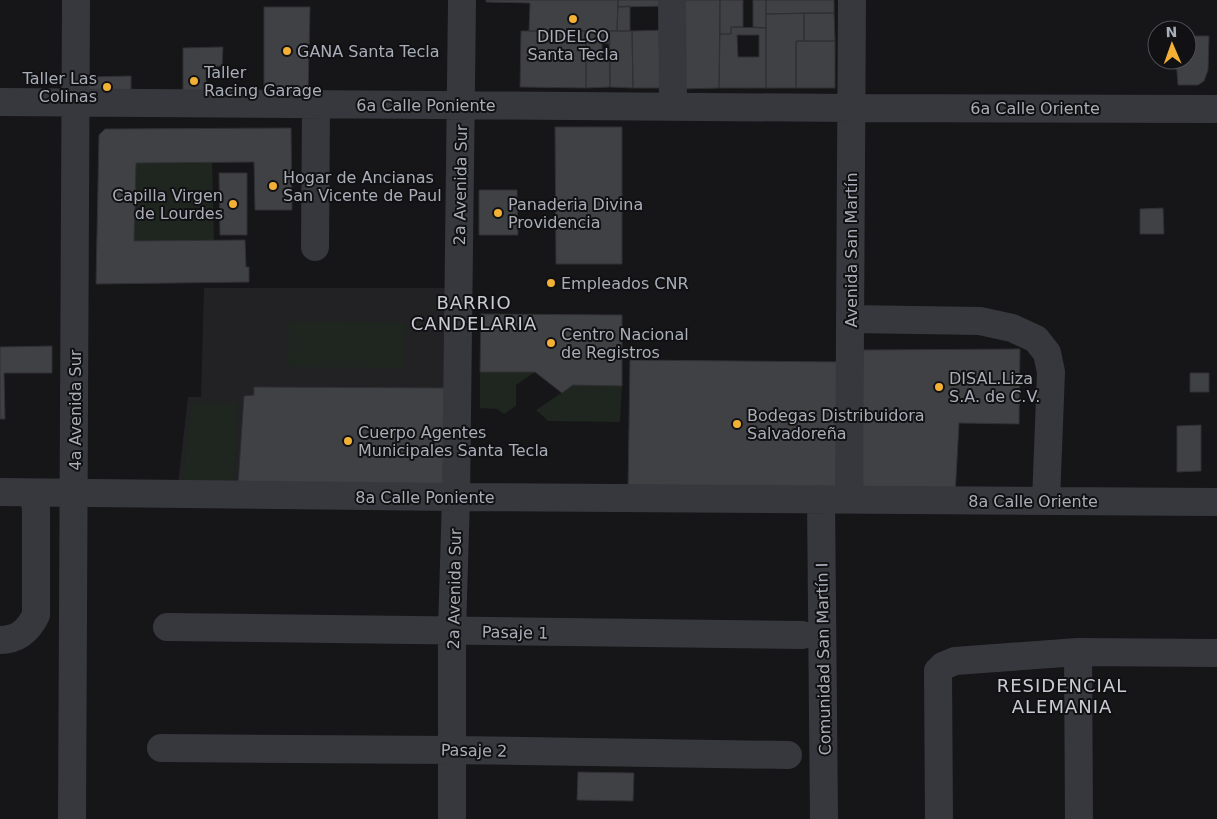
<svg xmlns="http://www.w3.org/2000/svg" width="1217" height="819" viewBox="0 0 1217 819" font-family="'DejaVu Sans',sans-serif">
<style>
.built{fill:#222225}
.green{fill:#1e261f}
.building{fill:#404145;stroke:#303034;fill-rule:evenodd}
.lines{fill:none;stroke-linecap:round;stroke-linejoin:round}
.minor{stroke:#37383d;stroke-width:28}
.poi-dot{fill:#f2b134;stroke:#111113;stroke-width:2}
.labels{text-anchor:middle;stroke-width:4;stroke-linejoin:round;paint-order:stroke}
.poi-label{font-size:16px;fill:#a8adb8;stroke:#111113;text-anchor:start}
.street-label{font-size:16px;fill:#a8adb8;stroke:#111113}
.neighbourhood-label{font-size:18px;letter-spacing:1px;fill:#c9ccd4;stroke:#111113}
</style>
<rect width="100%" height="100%" fill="#161618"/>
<!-- built -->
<path class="built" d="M 204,288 L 457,288 L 456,388 L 254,387 L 254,395 L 244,396 L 238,485 L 178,484 L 188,397 L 201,397 Z"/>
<!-- green -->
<path class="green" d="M 212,162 L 214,240 L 134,241 L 136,163 Z
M 289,321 L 405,323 L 404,368 L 288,367 Z
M 480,372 L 535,372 L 516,385 L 516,406 L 504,414 L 497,409 L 480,408 Z
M 573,385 L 622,386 L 620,422 L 548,421 L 536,410 Z
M 191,403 L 238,403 L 233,481 L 183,480 Z"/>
<!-- building -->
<path class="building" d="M 486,0 L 618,0 L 617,31 L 529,31 L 530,3 L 486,2 Z
M 618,0 L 665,0 L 665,6 L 618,7 Z
M 680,0 L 720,0 L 719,88 L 680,89 Z
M 720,0 L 743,0 L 743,27 L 731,27 L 731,34 L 720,34 Z
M 753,0 L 766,0 L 766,28 L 753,27 Z
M 766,0 L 834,0 L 834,13 L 766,14 Z
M 630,6 L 630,31 L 617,31 L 618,7 Z
M 264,7 L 310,7 L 308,95 L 264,95 Z
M 804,13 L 804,41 L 796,41 L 796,88 L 766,88 L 766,14 Z
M 804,13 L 834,13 L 835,41 L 804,41 Z
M 731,27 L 766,28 L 766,88 L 719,88 L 720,34 L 731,34 ZM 737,35 L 759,35 L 759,57 L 738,57 Z
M 667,30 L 667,88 L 633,88 L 632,31 Z
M 521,31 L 586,31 L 586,88 L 520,87 Z
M 586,31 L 609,31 L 610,44 L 602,43 L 602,58 L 610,58 L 610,87 L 586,88 Z
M 609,31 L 632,31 L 633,88 L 610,87 Z
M 1187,36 L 1209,36 L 1208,70 L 1204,81 L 1198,85 L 1178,85 L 1176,60 L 1187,60 Z
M 796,41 L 835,41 L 835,88 L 796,88 Z
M 223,47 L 222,66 L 206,67 L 206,95 L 183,95 L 183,48 Z
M 131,76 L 131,97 L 83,96 L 84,77 Z
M 555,127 L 622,127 L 622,264 L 556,264 Z
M 291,128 L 292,210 L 255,210 L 254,162 L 136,163 L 134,241 L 245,240 L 246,267 L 249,267 L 249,282 L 96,284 L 99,135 L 105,129 Z
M 219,173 L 247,173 L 247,235 L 220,235 Z
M 479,190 L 517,190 L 518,235 L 479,235 Z
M 1163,208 L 1164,234 L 1140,234 L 1140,209 Z
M 481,314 L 622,315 L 622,386 L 573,385 L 562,393 L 535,372 L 480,372 Z
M 52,346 L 52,373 L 4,373 L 5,419 L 0,419 L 0,347 Z
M 1020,349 L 1019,424 L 959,423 L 955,496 L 863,495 L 859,350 Z
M 630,360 L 845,362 L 844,487 L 628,491 Z
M 1190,373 L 1209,373 L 1209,392 L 1190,392 Z
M 254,387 L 456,388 L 455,490 L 238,485 L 244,396 L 254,395 Z
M 1201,425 L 1201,471 L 1177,472 L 1177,426 Z
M 578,772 L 634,773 L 633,801 L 577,800 Z"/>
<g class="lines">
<!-- minor -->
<path class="minor" d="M 672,0 L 673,107
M 0,102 L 852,108 L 1217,109
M 315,247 L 316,104
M 851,319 L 980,321 L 1012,328 L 1036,339 L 1047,353 L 1051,372 L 1046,501
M 0,492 L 456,497 L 1217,502
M 821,499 L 824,819
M 849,499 L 852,0
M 167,627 L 802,635
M 0,640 C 18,640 28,631 36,615 L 36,509 L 33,493
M 1078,652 L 1079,819
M 161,748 L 452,750 L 788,755
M 72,819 L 76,0
M 452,819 L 452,631 L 456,497 L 462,0
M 939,819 L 938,671 L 943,666 L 955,661 L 1078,652 L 1217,653"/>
</g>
<!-- markers -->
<g class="poi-dot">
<circle cx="573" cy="19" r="5"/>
<circle cx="287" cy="51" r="5"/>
<circle cx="194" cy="81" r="5"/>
<circle cx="107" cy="87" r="5"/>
<circle cx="273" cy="186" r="5"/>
<circle cx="233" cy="204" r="5"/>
<circle cx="498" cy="213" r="5"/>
<circle cx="551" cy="283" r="5"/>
<circle cx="551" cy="343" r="5"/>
<circle cx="939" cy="387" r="5"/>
<circle cx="737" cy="424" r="5"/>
<circle cx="348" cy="441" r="5"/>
</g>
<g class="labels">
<!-- poi labels -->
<g class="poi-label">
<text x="573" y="42" text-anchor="middle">DIDELCO<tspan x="573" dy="18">Santa Tecla</tspan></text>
<text x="297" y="57">GANA Santa Tecla</text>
<text x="204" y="78">Taller<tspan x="204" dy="18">Racing Garage</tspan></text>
<text x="97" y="84" text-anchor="end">Taller Las<tspan x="97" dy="18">Colinas</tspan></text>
<text x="283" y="183">Hogar de Ancianas<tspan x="283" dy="18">San Vicente de Paul</tspan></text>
<text x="223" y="201" text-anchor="end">Capilla Virgen<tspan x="223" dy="18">de Lourdes</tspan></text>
<text x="508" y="210">Panaderia Divina<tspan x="508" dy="18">Providencia</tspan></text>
<text x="561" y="289">Empleados CNR</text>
<text x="561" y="340">Centro Nacional<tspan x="561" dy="18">de Registros</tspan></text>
<text x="949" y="384">DISAL.Liza<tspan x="949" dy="18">S.A. de C.V.</tspan></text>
<text x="747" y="421">Bodegas Distribuidora<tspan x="747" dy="18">Salvadoreña</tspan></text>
<text x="358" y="438">Cuerpo Agentes<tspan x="358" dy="18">Municipales Santa Tecla</tspan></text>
</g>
<!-- street labels -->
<g class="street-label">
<text x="426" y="111">6a Calle Poniente</text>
<text x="1035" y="114">6a Calle Oriente</text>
<text transform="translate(460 185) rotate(-89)" y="6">2a Avenida Sur</text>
<text transform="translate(851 250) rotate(-90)" y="6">Avenida San Martín</text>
<text transform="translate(75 410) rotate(-90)" y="6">4a Avenida Sur</text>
<text x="425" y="503">8a Calle Poniente</text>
<text x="1033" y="507">8a Calle Oriente</text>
<text transform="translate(454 589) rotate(-89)" y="6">2a Avenida Sur</text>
<text transform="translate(515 632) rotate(1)" y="6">Pasaje 1</text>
<text transform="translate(823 659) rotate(-91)" y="6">Comunidad San Martín I</text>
<text transform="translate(474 750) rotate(1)" y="6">Pasaje 2</text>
</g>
<!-- neighbourhood labels -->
<g class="neighbourhood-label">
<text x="474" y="309">BARRIO<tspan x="474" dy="21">CANDELARIA</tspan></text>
<text x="1062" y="692">RESIDENCIAL<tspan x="1062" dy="21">ALEMANIA</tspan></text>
</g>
</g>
<!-- north arrow -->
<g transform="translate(1172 45) rotate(358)"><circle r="24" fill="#111113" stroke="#4d4f55"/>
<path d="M0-4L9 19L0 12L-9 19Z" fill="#f2b134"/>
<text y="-8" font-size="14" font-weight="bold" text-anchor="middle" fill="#a8adb8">N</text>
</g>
</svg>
